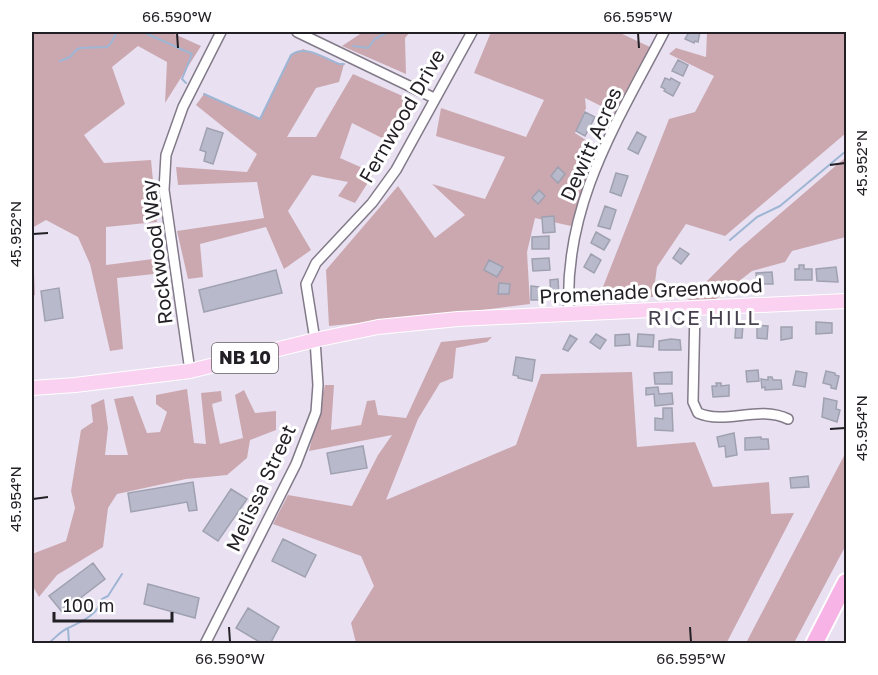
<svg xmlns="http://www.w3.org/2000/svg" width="878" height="675" viewBox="0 0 878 675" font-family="'Golos Text',sans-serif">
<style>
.green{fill:#cba8b0}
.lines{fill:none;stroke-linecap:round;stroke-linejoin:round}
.stream{stroke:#9eb5d4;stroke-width:2}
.building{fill:#b8bacb;stroke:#9fa1b1;stroke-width:1.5}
.street-casing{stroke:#827a89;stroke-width:12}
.primary-casing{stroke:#fff;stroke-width:16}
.highway-casing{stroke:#fff;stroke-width:20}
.street{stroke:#fff;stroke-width:9}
.primary{stroke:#fad1f0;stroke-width:14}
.highway{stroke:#f7b2e6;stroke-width:16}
.ticks{fill:none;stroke:#221f25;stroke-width:2}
.labels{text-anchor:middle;stroke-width:6;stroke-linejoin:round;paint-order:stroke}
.shield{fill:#fff;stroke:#646266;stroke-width:1.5}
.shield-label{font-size:18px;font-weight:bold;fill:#221f25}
.street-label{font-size:20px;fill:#221f25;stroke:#fff}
.neighbourhood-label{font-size:21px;letter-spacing:1.5px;fill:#47404e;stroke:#fff}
.neatline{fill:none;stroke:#221f25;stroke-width:2}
.ticks-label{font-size:15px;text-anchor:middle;fill:#221f25}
</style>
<rect width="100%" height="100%" fill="#e9e1f1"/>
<!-- green -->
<path class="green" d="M 32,32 L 170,32 L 201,46 L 165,103 L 167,62 L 138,46 L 112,67 L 125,104 L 84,135 L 104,163 L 151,160 L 157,222 L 106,227 L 106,265 L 161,258 L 163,273 L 117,278 L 123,349 L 110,351 L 90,264 L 78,237 L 46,220 L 32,228 L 35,295 L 32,296 Z
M 363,32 L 410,32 L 405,38 L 406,74 L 342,46 Z
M 491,32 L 618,32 L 650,47 L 617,114 L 585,98 L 586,108 L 575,133 L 598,148 L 571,226 L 535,218 L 527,252 L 530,304 L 451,314 L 329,326 L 326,270 L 398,186 L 435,238 L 465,215 L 432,184 L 485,199 L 505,157 L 436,136 L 441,108 L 526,137 L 544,100 L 474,73 Z
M 707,32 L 846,32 L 846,133 L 725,236 L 686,224 L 657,267 L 653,297 L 599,297 L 669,119 L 695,112 L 714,76 L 669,54 L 676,48 L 706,57 Z
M 303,49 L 339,64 L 344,64 L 339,82 L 316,88 L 287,137 L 316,137 L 353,74 L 416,102 L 390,142 L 352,123 L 340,158 L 374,173 L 355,203 L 338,196 L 348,182 L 312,175 L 288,211 L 311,250 L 284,269 L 266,227 L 200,244 L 203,277 L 188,279 L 177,231 L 264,218 L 257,182 L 178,185 L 176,167 L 247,172 L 257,154 L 196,105 L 204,94 L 260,118 L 291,55 Z
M 846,157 L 846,237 L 792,251 L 785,262 L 752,271 L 716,299 L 688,300 L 738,250 Z
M 492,337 L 487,342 L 456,348 L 453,378 L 440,383 L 418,419 L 386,500 L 516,445 L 541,374 L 632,372 L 637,447 L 695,442 L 713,487 L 769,482 L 771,514 L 794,513 L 726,644 L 356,643 L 351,623 L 374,586 L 361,556 L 273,524 L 288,495 L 352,506 L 378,455 L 392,435 L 309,451 L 325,385 L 334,385 L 331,430 L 361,425 L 367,401 L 375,400 L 378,415 L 406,418 L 441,342 Z
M 187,389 L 194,443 L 206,444 L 201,393 L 221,391 L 222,401 L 212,404 L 220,444 L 243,438 L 235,395 L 244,390 L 255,413 L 276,411 L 276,430 L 250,440 L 247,458 L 227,475 L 186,479 L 117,494 L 108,508 L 103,547 L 57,575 L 39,597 L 32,585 L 32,554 L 66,541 L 75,508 L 71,491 L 81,430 L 93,422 L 91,405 L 104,399 L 108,428 L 105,455 L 128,455 L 114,399 L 133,396 L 147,433 L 160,432 L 167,412 L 156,404 L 156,395 Z
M 846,452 L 846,545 L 794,643 L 746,643 Z"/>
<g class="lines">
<!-- stream -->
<path class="stream" d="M 143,32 L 192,54 L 182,79 L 186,83
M 353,46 L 368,48 L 375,39 L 388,32
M 60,61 L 70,57 L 76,50 L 80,48 L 107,47 L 111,43 L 117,32
M 204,94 L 260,119 L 291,55 C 305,44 324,58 339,64 L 344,64
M 730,240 L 757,217 L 780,206 L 846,151
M 47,644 C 55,639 59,632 68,628
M 69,644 L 68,628 C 81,622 98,615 102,599 L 108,596 L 122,574"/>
</g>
<!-- building -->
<path class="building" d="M 689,32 L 700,32 L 698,42 L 695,41 L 694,43 L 685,39 Z
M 678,60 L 688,65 L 683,76 L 672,71 Z
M 665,78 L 670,80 L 671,78 L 680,83 L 673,96 L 664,91 L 665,89 L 661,87 Z
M 585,112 L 595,117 L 585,136 L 576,131 Z
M 207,128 L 223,133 L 213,164 L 204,161 L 206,152 L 200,150 Z
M 637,132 L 646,137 L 638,154 L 628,149 Z
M 558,167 L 565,174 L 558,183 L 551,176 Z
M 616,173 L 628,176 L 621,196 L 610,192 Z
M 539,190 L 545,196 L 538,204 L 532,198 Z
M 605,206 L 616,210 L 610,229 L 598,226 Z
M 554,216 L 555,232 L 543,233 L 542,217 Z
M 596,232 L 610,240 L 604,250 L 591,243 Z
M 549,236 L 549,249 L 532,249 L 532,237 Z
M 680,248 L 689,254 L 681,264 L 673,258 Z
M 591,254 L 601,260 L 594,273 L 584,267 Z
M 549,258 L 550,270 L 533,271 L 532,259 Z
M 489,260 L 503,267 L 497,277 L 484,270 Z
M 799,265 L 804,265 L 804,269 L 812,269 L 812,280 L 795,280 L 795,269 L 799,269 Z
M 836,267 L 838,282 L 817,281 L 816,269 Z
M 276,270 L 282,293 L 204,312 L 199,290 Z
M 772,272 L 773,284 L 757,284 L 756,273 Z
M 558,279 L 559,296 L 551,297 L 550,280 Z
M 499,283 L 510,284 L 509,294 L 498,294 Z
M 531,286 L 539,287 L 539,300 L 531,300 Z
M 59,288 L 63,318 L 45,321 L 41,291 Z
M 816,322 L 832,323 L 832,333 L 816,334 Z
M 736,323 L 743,324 L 742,338 L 735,338 Z
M 757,325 L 768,326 L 767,339 L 757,338 Z
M 781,327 L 792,327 L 792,338 L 781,340 Z
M 596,334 L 606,340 L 600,349 L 590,342 Z
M 629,334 L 630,345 L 615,346 L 615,335 Z
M 638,334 L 654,335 L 653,347 L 637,346 Z
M 570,335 L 577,339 L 568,351 L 563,349 Z
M 671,339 L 680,340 L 681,350 L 659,350 L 659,341 Z
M 516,357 L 535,360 L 532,381 L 518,378 L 518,376 L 513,375 Z
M 758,370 L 759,381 L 747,382 L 746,371 Z
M 796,371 L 807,373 L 805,387 L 793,385 Z
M 826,371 L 835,373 L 835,375 L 839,376 L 836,389 L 831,388 L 831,385 L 823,383 Z
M 672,372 L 672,384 L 655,384 L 654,373 Z
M 768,377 L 772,377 L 773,380 L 781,380 L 782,389 L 765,390 L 765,387 L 762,388 L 761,379 L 768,380 Z
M 716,383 L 721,383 L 721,386 L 729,385 L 729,396 L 713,397 L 712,386 L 717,386 Z
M 658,387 L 659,394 L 672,393 L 673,404 L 655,406 L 654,394 L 646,395 L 646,388 Z
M 824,398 L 837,401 L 836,409 L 840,410 L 837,422 L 822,417 Z
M 663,408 L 672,408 L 673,431 L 655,430 L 655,418 L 663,419 Z
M 734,433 L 737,455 L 726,457 L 725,446 L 719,447 L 717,437 Z
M 761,437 L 761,439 L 768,439 L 769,449 L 745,450 L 745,438 Z
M 363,446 L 367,468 L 331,474 L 327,453 Z
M 808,476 L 809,487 L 791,488 L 790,478 Z
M 193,482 L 197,510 L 189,511 L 187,502 L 131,512 L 128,493 Z
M 231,489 L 247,499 L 218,541 L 203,531 Z
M 283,539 L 316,555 L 305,577 L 272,561 Z
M 93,563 L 105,579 L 62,612 L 49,596 Z
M 148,584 L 199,598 L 195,618 L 144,604 Z
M 248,608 L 279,627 L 270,644 L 263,644 L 236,628 Z"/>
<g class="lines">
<!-- street casing -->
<g class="street-casing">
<path id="street" d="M 297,32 L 434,98
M 695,308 L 693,402 L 698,413 C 726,425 758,405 788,419
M 569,314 C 563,205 616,124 664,32
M 190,371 L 164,190 L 166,155 L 183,107 L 221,32
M 205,644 L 296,464 L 316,412 L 318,385 L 315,340 L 306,284 L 316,263 L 372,203 L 396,170 L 472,32"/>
</g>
<!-- primary casing -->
<g class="primary-casing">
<path id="primary" d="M 32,388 L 75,385 L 190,371 L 315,340 L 378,327 L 458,319 L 846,301"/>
</g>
<!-- highway casing -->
<g class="highway-casing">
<path id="highway" d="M 814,644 L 846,582"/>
</g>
<!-- street -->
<use href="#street" class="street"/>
<!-- primary -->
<use href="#primary" class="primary"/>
<!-- highway -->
<use href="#highway" class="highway"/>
</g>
<!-- ticks -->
<path class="ticks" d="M 177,33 L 178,48M 638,33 L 639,48M 830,165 L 845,163M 33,234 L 48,233M 830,429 L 845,428M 33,499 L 48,497M 229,627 L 230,642M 690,627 L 691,642"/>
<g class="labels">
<!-- shield labels -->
<rect class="shield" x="212" y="343" width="66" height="30" rx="4.5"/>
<g class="shield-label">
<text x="245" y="364">NB 10</text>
</g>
<!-- street labels -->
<g class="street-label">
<text transform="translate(402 116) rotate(-60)" y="7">Fernwood Drive</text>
<text transform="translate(591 144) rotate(-66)" y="7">Dewitt Acres</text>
<text transform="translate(157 252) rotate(-97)" y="7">Rockwood Way</text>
<text transform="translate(651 291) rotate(-3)" y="7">Promenade Greenwood</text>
<text transform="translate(261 488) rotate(-65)" y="7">Melissa Street</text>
</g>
<!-- neighbourhood labels -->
<g class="neighbourhood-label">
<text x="704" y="325">RICE HILL</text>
</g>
</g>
<!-- border -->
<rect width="878" height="675" fill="none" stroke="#ffffff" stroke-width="66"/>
<!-- scale -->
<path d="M54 612v9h118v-9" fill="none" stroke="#221f25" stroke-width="3"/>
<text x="63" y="612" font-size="18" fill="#221f25" stroke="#ffffff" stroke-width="4.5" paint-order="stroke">100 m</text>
<rect x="33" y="33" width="812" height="609" class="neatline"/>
<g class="ticks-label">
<text x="177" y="22">66.590°W</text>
<text x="638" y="22">66.595°W</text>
<text transform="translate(862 163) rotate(-90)" y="5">45.952°N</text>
<text transform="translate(16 234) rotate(-90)" y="5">45.952°N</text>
<text transform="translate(862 428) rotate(-90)" y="5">45.954°N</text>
<text transform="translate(16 499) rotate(-90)" y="5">45.954°N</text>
<text x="230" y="664">66.590°W</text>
<text x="691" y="664">66.595°W</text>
</g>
</svg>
